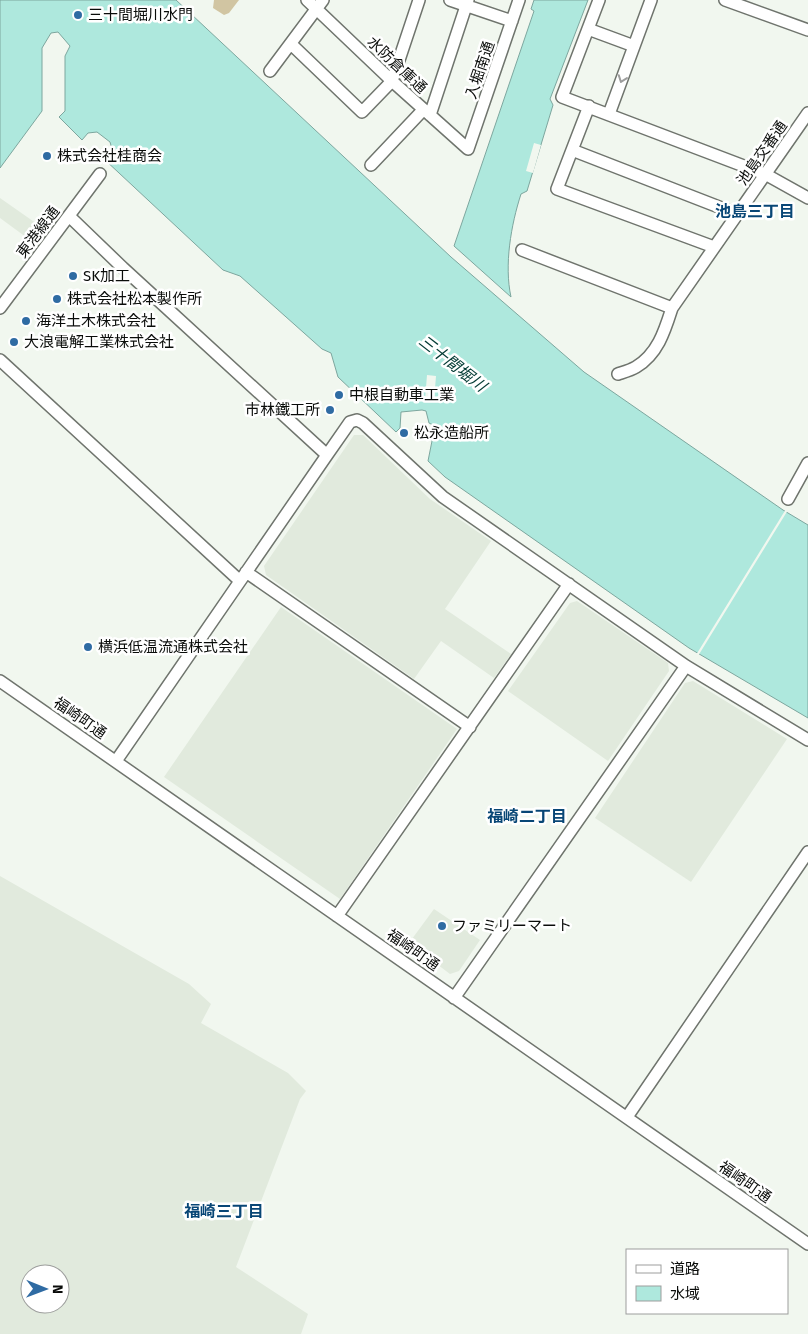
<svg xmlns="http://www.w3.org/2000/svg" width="808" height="1334" viewBox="0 0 808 1334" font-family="'Fira Sans','Noto Sans JP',sans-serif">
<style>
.built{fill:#e1eadd;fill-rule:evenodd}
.green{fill:#d1c5a2}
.water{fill:#aee8dd;stroke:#7da69e}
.pier{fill:#f1f7ef}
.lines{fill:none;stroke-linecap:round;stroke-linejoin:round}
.minor-casing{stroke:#6f746d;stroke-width:14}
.minor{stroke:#fff;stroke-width:11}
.oneway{stroke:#9d9e9d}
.poi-dot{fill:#2f6ba3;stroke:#fff;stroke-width:2}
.labels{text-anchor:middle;stroke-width:5;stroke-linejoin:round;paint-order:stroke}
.poi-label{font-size:15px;fill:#0a0c0a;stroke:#fff;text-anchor:start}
.street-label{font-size:15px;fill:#0a0c0a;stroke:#fff}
.neighbourhood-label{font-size:16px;font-weight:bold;fill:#084676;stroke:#fff}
.water-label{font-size:16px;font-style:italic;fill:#023a33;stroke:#fff}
</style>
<rect width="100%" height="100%" fill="#f1f7ef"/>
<!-- built -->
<path class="built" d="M 0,198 L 40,226 L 30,240 L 0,218 Z
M 354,435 L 363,435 L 430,499 L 491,541 L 445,609 L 511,654 L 494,678 L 441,641 L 414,679 L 266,575 L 264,566 Z
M 577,601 L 668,663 L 669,671 L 608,761 L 508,691 L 570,603 Z
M 281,607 L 457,729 L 340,899 L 164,777 Z
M 693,681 L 787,739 L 691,882 L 595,818 L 685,683 Z
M 0,876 L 189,984 L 211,1004 L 201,1023 L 288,1073 L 306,1091 L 300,1099 L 236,1267 L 308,1314 L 301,1334 L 0,1334 ZM 30,1274 L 60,1274 L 60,1304 L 30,1304 Z
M 434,909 L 480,940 L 459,971 L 450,974 L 409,943 Z"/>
<!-- green -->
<path class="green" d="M 214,0 L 239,0 L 229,13 L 224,15 L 213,8 Z"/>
<!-- water -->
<path class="water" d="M 0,0 L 176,0 L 451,257 L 584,372 L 783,510 L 808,525 L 808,718 L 689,648 L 445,477 L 428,461 L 435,426 L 429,423 L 426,411 L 422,410 L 401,412 L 400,428 L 396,432 L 338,377 L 331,353 L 322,349 L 240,276 L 223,270 L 104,159 L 112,149 L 110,142 L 97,132 L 88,133 L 82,140 L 59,117 L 65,111 L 65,56 L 70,46 L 58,32 L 51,33 L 42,48 L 42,111 L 0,168 Z
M 534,0 L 588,0 L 550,99 L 553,105 L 527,191 L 521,194 C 511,225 504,265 511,297 L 454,246 L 534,11 L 531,9 Z"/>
<!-- pier -->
<path class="pier" d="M 534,143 L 541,145 L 533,173 L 526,171 Z
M 427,375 L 436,376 L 434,401 L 425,400 Z
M 786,509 L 788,510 L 698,656 L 696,655 Z"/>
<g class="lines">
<!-- minor casing -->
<g class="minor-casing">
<path id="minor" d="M 307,0 L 392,81 L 468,149 L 519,0
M 450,0 L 512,21
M 599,0 L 562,97 L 765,174 L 808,198
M 725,0 L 808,30
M 588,29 L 634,46
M 291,44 L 362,112 L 392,81 L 419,0
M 270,71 L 323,0
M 589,106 L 557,189 L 714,247
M 609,114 L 651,0
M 430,115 L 468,0
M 572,150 L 737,214
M 371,165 L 423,110
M 69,216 L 123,268 L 327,455
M 522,250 L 672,308
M 0,308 L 100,174
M 0,360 L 240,581
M 618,374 C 624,372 631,370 636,367 C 658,354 665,330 672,308 L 808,113
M 788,499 L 808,463
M 246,572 L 470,727
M 0,681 L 808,1244
M 116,761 L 327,455 L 350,422 L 357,420 L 363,423 L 443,497 L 686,666 L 808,740
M 337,916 L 569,584
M 454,998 L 686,666
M 627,1117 L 808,852"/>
</g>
<!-- minor -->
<use href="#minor" class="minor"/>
</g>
<!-- one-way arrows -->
<defs><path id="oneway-chevron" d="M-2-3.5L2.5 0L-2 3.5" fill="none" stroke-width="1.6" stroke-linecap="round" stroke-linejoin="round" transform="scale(1.25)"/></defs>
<use class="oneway" href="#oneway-chevron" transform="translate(622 79) rotate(110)"/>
<!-- markers -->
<g class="poi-dot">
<circle cx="78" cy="15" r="5"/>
<circle cx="47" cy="156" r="5"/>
<circle cx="73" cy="276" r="5"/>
<circle cx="57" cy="299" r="5"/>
<circle cx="26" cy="321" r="5"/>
<circle cx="14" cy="342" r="5"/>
<circle cx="339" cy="395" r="5"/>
<circle cx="330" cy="410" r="5"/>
<circle cx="404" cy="433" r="5"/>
<circle cx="88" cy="647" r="5"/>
<circle cx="442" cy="926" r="5"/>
</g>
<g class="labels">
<!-- poi labels -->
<g class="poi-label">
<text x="88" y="20">三十間堀川水門</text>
<text x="57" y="161">株式会社桂商会</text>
<text x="83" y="281">SK加工</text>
<text x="67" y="304">株式会社松本製作所</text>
<text x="36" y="326">海洋土木株式会社</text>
<text x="24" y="347">大浪電解工業株式会社</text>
<text x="349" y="400">中根自動車工業</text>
<text x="320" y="415" text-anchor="end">市林鐵工所</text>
<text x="414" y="438">松永造船所</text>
<text x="98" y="652">横浜低温流通株式会社</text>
<text x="452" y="931">ファミリーマート</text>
</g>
<!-- street labels -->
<g class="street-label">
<text transform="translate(397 65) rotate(43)" y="5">水防倉庫通</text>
<text transform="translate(480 70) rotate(-71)" y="5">入堀南通</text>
<text transform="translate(762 153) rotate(-55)" y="5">池島交番通</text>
<text transform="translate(38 232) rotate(-53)" y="5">東港線通</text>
<text transform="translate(80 718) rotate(35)" y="5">福崎町通</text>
<text transform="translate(413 950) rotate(35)" y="5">福崎町通</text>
<text transform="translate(745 1182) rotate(35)" y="5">福崎町通</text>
</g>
<!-- neighbourhood labels -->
<g class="neighbourhood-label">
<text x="755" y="217">池島三丁目</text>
<text x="527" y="822">福崎二丁目</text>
<text x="224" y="1217">福崎三丁目</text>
</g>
<!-- water labels -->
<g class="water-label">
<text transform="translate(453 363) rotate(38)" y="6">三十間堀川</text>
</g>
</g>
<!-- legend -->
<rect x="626" y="1249" width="162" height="65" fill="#ffffff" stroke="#9d9e9d"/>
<rect x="636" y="1265" width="25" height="8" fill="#ffffff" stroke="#9d9e9d"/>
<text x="670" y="1274" font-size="15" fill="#0a0c0a">道路</text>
<rect x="636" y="1286" width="25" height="15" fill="#aee8dd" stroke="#9d9e9d"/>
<text x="670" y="1299" font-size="15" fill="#0a0c0a">水域</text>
<!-- north arrow -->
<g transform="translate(45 1289) rotate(91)"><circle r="24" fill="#ffffff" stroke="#9d9e9d"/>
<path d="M0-4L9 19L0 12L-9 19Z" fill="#2f6ba3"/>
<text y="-8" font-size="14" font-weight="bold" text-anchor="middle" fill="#0a0c0a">N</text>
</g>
</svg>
